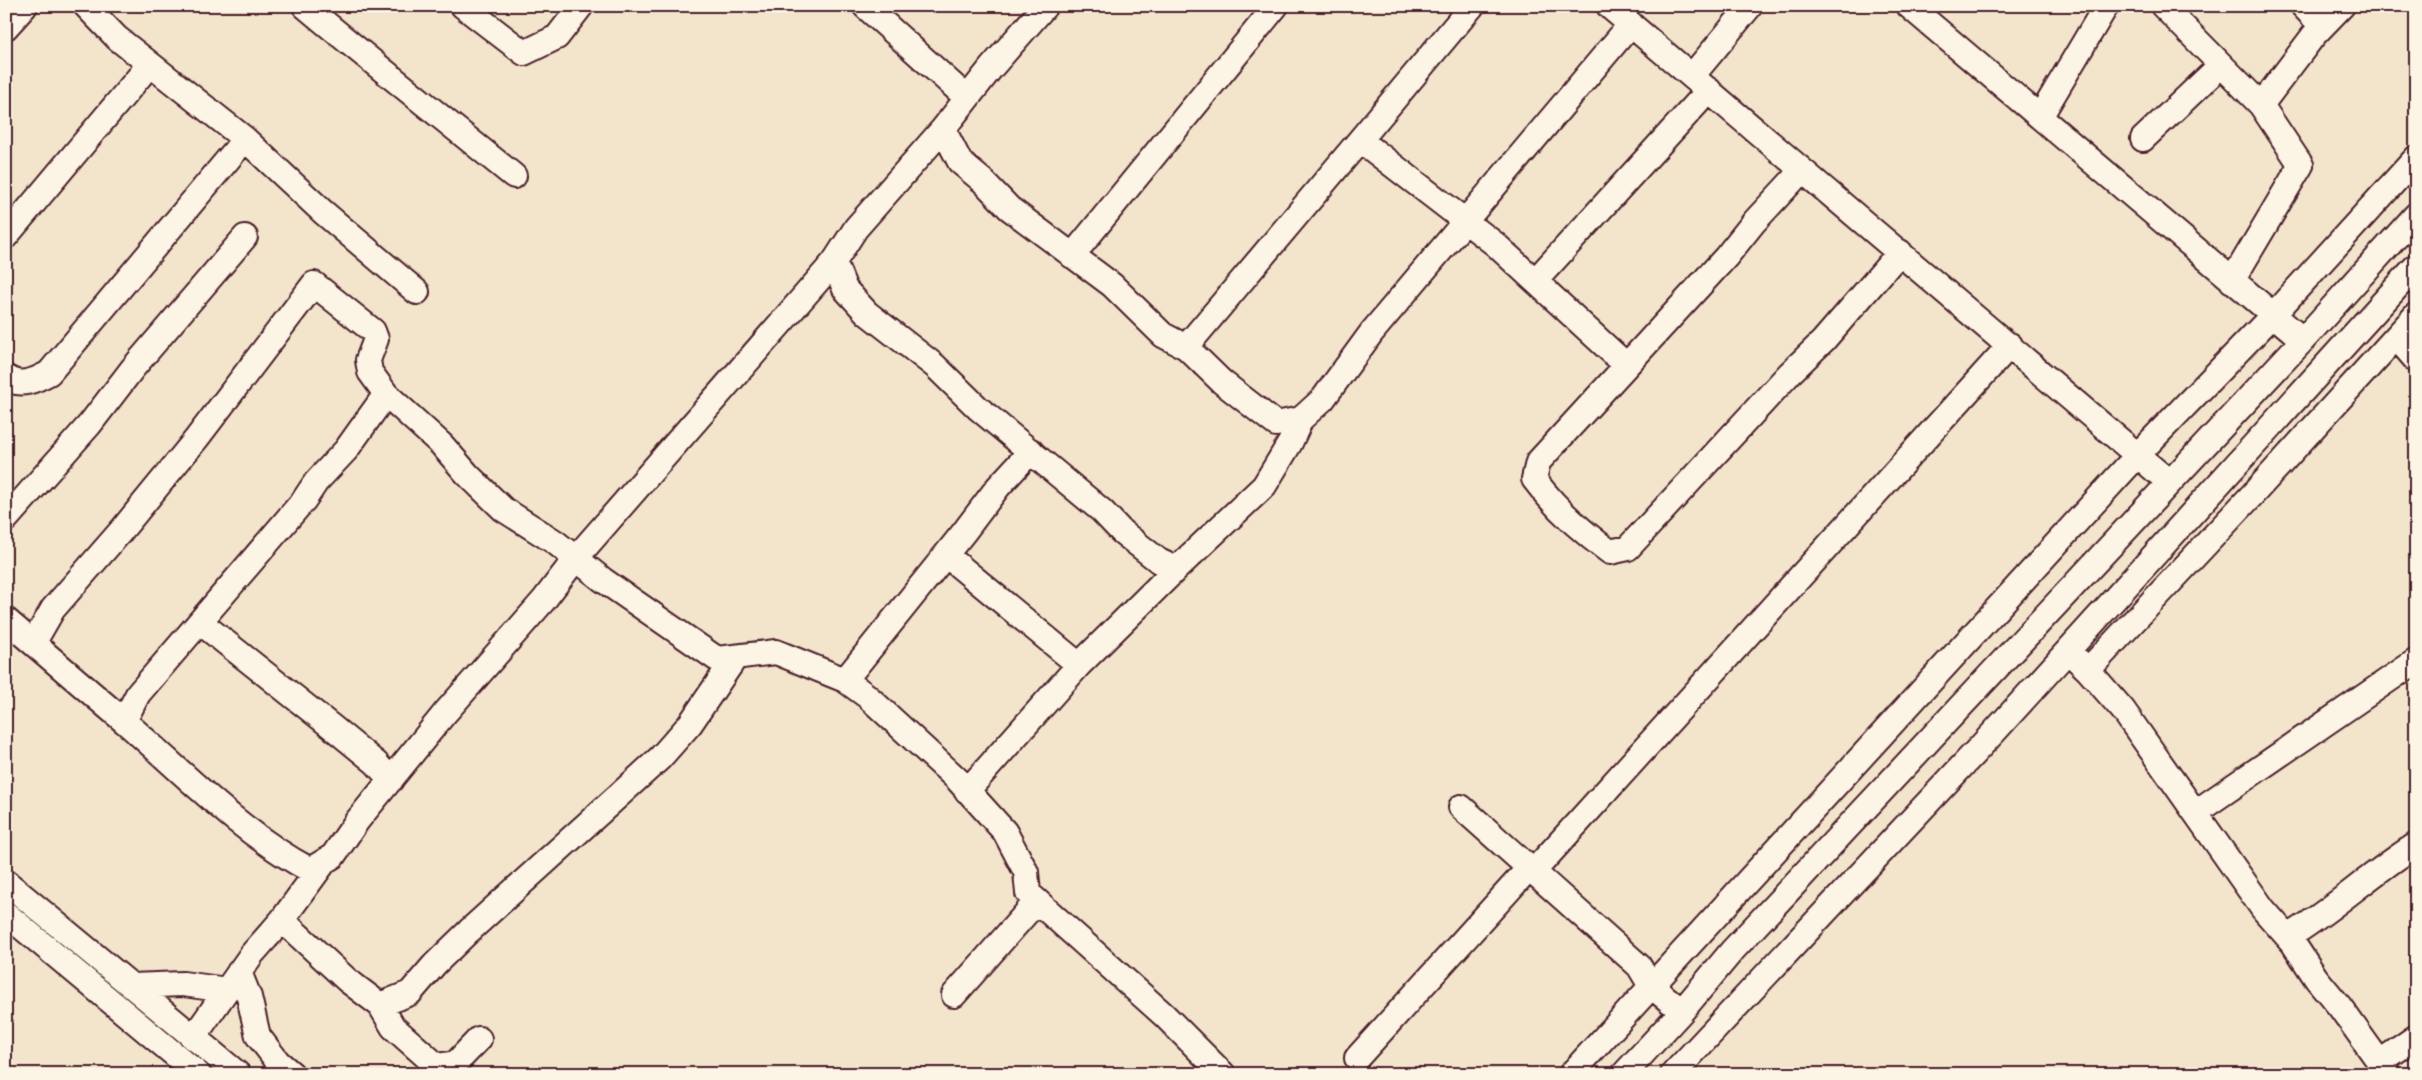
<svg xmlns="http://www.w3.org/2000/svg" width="2422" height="1080" viewBox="0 0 2422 1080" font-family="Delius,sans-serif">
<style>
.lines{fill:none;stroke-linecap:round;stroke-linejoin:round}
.minor-casing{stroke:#4a1f2b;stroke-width:28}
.minor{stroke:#fcf5e5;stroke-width:24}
</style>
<rect width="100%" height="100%" fill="#f3e5cc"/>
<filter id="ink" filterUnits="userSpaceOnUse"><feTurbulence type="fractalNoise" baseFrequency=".02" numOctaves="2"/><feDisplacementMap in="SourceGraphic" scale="10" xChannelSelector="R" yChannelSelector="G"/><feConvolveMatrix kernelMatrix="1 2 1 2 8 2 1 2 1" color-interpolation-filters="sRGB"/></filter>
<g filter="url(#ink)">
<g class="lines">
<!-- minor casing -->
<g class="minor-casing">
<path id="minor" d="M 86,6 L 117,38 L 245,139 L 323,212 L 417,292
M 305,6 C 374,64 444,119 514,176
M 463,6 L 524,53 L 557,37 L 581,6
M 865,6 L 967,98
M 1045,6 L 991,68 L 943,129 L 960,162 L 984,182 L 1009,208 L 1112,285 L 1163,335 L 1186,347 L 1222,382 L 1276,424 L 1301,419 L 1323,399 L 1372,332 L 1631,24
M 1472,6 L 1360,140 L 1495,244 L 1626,365
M 1609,6 L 2169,482
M 1909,6 L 2303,340
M 2163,6 L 2261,105 L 2301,165 L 2232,281
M 2303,6 L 2322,26
M 6,27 L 25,6
M 1692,76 L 1750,6
M 2261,105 L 2314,35 L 2342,6
M 2040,117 L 2106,6
M 943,129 L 856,228 L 834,262 L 845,289 L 867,313 L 935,366 L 978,408 L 1102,511 L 1122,532 L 1159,561 L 1176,569 L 1264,486 L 1290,443 L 1301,419
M 2143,139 L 2221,65
M 1800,168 L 1793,180 L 1754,222 L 1726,257 L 1538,462 L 1534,479 C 1555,508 1581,531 1610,552 L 1628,548 L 1790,373 L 1823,341 L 1900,252
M 6,236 L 150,64
M 1072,256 L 1276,6
M 1535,281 L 1709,90
M 2396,337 L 2416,360
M 1186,347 L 1360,140
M 6,377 C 20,388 36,380 49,373 L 245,139
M 386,394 L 346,450 L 316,482 L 304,500 L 138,694 L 124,721 C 183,772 240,833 310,870 L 333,856 L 357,821 L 445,713 L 544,600 L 576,558 L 834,262
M 6,519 L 90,424 L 133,368 L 245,237
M 946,555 L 1079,665 L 1176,569
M 6,620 L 124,721
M 200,622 L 332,727 L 376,763 L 391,780
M 34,642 L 53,609 L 121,531 L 197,438 L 314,284 L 373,331 L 376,339 L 368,360 L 370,372 L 386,394 L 442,445 L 468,475 L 503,509 L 555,542 L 603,580 L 717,659 L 776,652 L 845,680 L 867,696 L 958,780 L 1005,832 L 1026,872 L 1028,893 L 1164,1015 L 1223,1074
M 2068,651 L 2088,670 L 2123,710 L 2263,909 L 2293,943 L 2316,978 L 2340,1007 L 2388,1074
M 2088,670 L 2253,494 L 2416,315
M 845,680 L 964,532 L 998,487 L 1031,451
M 967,791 L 1079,665
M 1461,807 L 1639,966 L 1651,986 L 1682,1011
M 2196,812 L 2416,661
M 1533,872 L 2010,345
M 6,882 L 238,1074
M 6,914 L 198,1074
M 282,920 L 347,980 L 380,1005 L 410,993 L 435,964 L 469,931 L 660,758 L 690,724 L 735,658
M 2288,937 C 2333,910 2371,873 2416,845
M 239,972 L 249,997 L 258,1036 L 278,1062 L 292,1074
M 131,986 L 183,984 L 227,990
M 954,995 L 1037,901
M 380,1005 L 393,1027 L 437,1066 L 456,1063 L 479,1039
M 193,1038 L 252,954 L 282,920 L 325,861
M 1357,1058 L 1529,868
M 2380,1062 L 2416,1037
M 1571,1074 L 2145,447 L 2273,315 L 2416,158
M 1624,1074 L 1682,1011 L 1732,951 L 2303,340 L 2416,215
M 1673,1074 L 1995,731 L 2416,266"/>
</g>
<!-- minor -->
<use href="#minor" class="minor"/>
</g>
</g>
<!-- margin -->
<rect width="2422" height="1080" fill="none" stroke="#fcf5e5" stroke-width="25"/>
<rect x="12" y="12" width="2397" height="1055" fill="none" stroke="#4a1f2b" stroke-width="2" filter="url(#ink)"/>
</svg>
